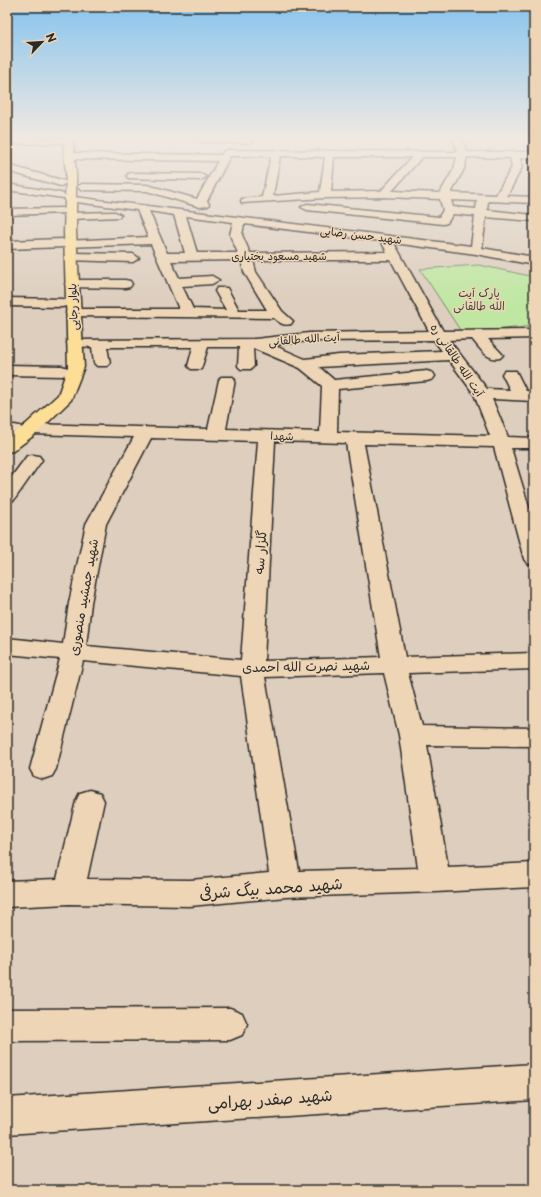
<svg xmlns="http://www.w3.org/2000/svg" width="541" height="1197" viewBox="0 0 541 1197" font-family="'Playpen Sans','Playpen Sans Arabic',sans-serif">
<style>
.green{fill:#bfe7a2;stroke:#758966}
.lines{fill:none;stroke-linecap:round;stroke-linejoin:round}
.minor-casing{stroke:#2b2b2b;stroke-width:3}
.major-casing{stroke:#2b2b2b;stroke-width:3}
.minor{fill:#edd5b5;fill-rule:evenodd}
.major{fill:#fdde96;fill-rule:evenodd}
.labels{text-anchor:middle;stroke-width:3;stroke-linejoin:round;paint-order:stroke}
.far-street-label{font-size:11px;fill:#2b2b2b;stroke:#edd5b5}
.far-park-label{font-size:11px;fill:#41473d;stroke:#edd5b5}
.street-label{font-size:13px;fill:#2b2b2b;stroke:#edd5b5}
.near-street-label{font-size:16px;fill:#2b2b2b;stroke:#edd5b5}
</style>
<rect width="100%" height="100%" fill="#ddcebe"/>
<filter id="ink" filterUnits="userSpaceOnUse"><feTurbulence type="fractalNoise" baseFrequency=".025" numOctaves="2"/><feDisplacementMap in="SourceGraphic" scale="8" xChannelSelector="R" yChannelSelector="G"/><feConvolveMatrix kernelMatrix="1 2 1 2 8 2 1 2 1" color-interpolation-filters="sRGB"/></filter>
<g filter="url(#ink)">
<!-- green -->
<path class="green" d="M 479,265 L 534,277 L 534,326 L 462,333 L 420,269 Z"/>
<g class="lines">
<!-- minor casing -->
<g class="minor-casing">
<path id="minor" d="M 7,139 L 65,139 L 66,140 L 61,143 L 7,144 Z
M 198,139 L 254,139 L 255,140 L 250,143 L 203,142 Z
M 454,139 L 462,139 L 467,152 L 534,152 L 534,158 L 520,158 L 522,167 L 507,196 L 534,197 L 534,203 L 488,201 L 487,210 L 534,215 L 534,221 L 486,217 L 482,248 L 534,257 L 534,265 L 476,254 L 394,243 L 443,331 L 534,330 L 534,338 L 488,339 L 503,355 L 500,358 C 487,361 480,348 472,339 L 449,340 L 487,389 L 510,390 L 502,374 L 504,371 L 516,371 L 526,391 L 534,391 L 534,401 L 492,399 L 508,437 L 534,438 L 534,448 L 511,448 L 534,524 L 534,565 L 527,563 L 524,559 L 494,447 L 364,444 L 405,657 L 534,653 L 534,669 L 408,673 L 422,726 L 534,728 L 534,746 L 427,745 L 448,867 L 534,863 L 534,887 L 435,892 L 286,897 L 190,906 L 69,904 L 7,907 L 7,881 L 57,879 L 76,801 L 80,793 L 90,790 L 100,793 L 104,801 L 87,879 L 190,880 L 269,873 L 241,676 L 83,661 L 56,769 L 52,776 L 43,779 L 34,776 L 30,769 L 60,659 L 7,654 L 7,638 L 63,644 L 69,603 L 86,524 L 134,437 L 31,434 L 25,433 L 22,429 L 25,425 L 31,424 L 208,429 L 219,380 L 221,377 L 233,377 L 235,380 L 226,429 L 320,432 L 322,386 L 300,368 L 253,348 L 254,366 L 251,369 L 241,369 L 238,366 L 239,347 L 208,347 L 201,369 L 191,369 L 188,366 L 193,347 L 107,347 L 110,363 L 107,366 L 97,366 L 94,363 L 92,347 L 69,346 L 67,343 L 69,340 L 255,339 L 309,333 L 429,331 L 391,260 L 253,260 L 256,272 L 282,311 L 293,321 L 291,324 C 283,326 280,323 274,318 L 68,316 L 66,313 L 68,310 L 73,309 L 179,309 L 151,244 L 7,249 L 7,241 L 62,239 L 66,241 L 148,237 L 137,210 L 69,201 L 64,198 L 7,190 L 7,184 L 61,193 L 66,196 L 471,246 L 475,216 L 453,214 L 447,223 L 443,224 L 307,210 L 301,207 L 307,204 L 439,217 L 443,210 L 440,199 L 384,197 L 325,198 L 242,203 L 241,201 L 242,199 L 262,197 L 271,156 L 230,156 L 207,201 L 209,204 L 208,206 L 200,207 L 147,191 L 82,190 L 77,187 L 82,184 L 147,185 L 197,199 L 218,161 L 69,159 L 64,156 L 69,153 L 221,155 L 224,151 L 227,150 L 457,152 ZM 280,156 L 325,157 L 320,192 L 273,196 ZM 334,157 L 412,157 L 381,191 L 331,192 ZM 422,157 L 457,157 L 454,169 L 440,193 L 392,191 ZM 467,157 L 510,158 L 512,167 L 496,195 L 451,193 L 464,169 ZM 451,200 L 477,201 L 476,209 L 453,207 ZM 149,211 L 174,215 L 185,253 L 167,253 ZM 186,216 L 233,222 L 230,235 L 238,253 L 197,253 ZM 244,224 L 381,241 L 387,252 L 250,253 L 242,235 ZM 241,260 L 244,272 L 267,310 L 239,310 L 227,288 L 217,288 L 215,291 L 226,310 L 193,309 L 182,286 L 212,284 L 219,280 L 212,276 L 179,278 L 171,261 ZM 434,340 L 442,351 L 339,355 L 305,359 L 273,345 L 309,341 ZM 449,360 L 474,394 L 490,436 L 337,432 L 338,389 L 427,381 L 433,379 L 435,376 L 433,373 L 427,371 L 334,380 L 319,367 ZM 151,438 L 258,441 L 241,660 L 86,646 L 91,603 L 106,524 ZM 275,441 L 346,443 L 381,657 L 264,661 ZM 384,673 L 399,735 L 418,868 L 299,871 L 265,677 Z
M 7,165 L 65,181 L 66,183 L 61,186 L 7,171 Z
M 132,173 L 201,174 L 206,177 L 201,180 L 128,178 L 127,176 L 128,174 Z
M 62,208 L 66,209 L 68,211 L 66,213 L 7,215 L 7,209 Z
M 115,212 L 121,215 L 119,217 L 70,219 L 64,216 L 70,213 Z
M 71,253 L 133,254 L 139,258 L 133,262 L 67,260 L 65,257 Z
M 72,280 L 125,280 L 130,281 L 132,284 L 130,287 L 125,288 L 67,287 L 65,284 L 67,281 Z
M 7,298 L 62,299 L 67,300 L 69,303 L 67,306 L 62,307 L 7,306 Z
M 7,365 L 62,366 L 68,368 L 70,371 L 68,374 L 62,376 L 7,375 Z
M 14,425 L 20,426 L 23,430 L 20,434 L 7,436 L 7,426 Z
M 33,455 L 39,456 L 42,460 L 14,500 L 7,502 L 7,483 L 27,456 Z
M 230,1008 L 242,1013 L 247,1024 L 242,1035 L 230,1040 L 7,1041 L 7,1009 Z
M 534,1064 L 534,1100 L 7,1134 L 7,1098 Z"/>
</g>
<!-- major casing -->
<g class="major-casing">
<path id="major" d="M 63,139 L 73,139 L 76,174 L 76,232 L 84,367 L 71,400 L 37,433 L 13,451 L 7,452 L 7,439 L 25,425 L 58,395 L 68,367 L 64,232 L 66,174 Z"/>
</g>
<!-- minor -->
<use href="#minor" class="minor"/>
<!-- major -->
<use href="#major" class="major"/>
</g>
</g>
<!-- sky -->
<linearGradient id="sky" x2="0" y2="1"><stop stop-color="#87c4ee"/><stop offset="0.45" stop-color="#f0e9e2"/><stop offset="1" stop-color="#f0e9e2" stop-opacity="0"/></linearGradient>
<rect width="541" height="306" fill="url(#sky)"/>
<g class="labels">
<!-- far-street labels -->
<g class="far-street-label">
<text transform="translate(361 235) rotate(7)" y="4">شهید حسن رضایی</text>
<text x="279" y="260">شهید مسعود بختیاری</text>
<text transform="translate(73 307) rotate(-92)" y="4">بلوار رجایی</text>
<text transform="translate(304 339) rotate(-4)" y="4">آیت الله طالقانی</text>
<text transform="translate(457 360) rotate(56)" y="4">آیت الله طالقانی ره</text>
<text transform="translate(282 436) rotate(2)" y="4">شهدا</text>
</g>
<!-- far-park labels -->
<g class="far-park-label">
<text x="479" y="297">پارک آیت<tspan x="479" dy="13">الله طالقانی</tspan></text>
</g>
<!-- street labels -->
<g class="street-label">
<text transform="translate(260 552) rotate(-86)" y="5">گلزار سه</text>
<text transform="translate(83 597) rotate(-80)" y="5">شهید جمشید منصوری</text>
<text transform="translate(306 666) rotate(-1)" y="5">شهید نصرت الله احمدی</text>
</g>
<!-- near-street labels -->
<g class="near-street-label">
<text transform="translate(271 888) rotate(-4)" y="6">شهید محمد بیگ شرفی</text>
<text transform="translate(270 1099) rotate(-4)" y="6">شهید صفدر بهرامی</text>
</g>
</g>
<!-- margin -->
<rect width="541" height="1197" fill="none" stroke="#edd5b5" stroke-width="24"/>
<rect x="12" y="12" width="517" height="1173" fill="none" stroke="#2b2b2b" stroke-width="1.5" filter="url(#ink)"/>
<!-- north arrow -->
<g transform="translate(42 42) rotate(65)" stroke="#edd5b5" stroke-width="3" paint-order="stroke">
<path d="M0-3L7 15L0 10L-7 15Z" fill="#2b2b2b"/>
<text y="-6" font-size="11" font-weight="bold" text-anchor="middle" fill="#2b2b2b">N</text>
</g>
</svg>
